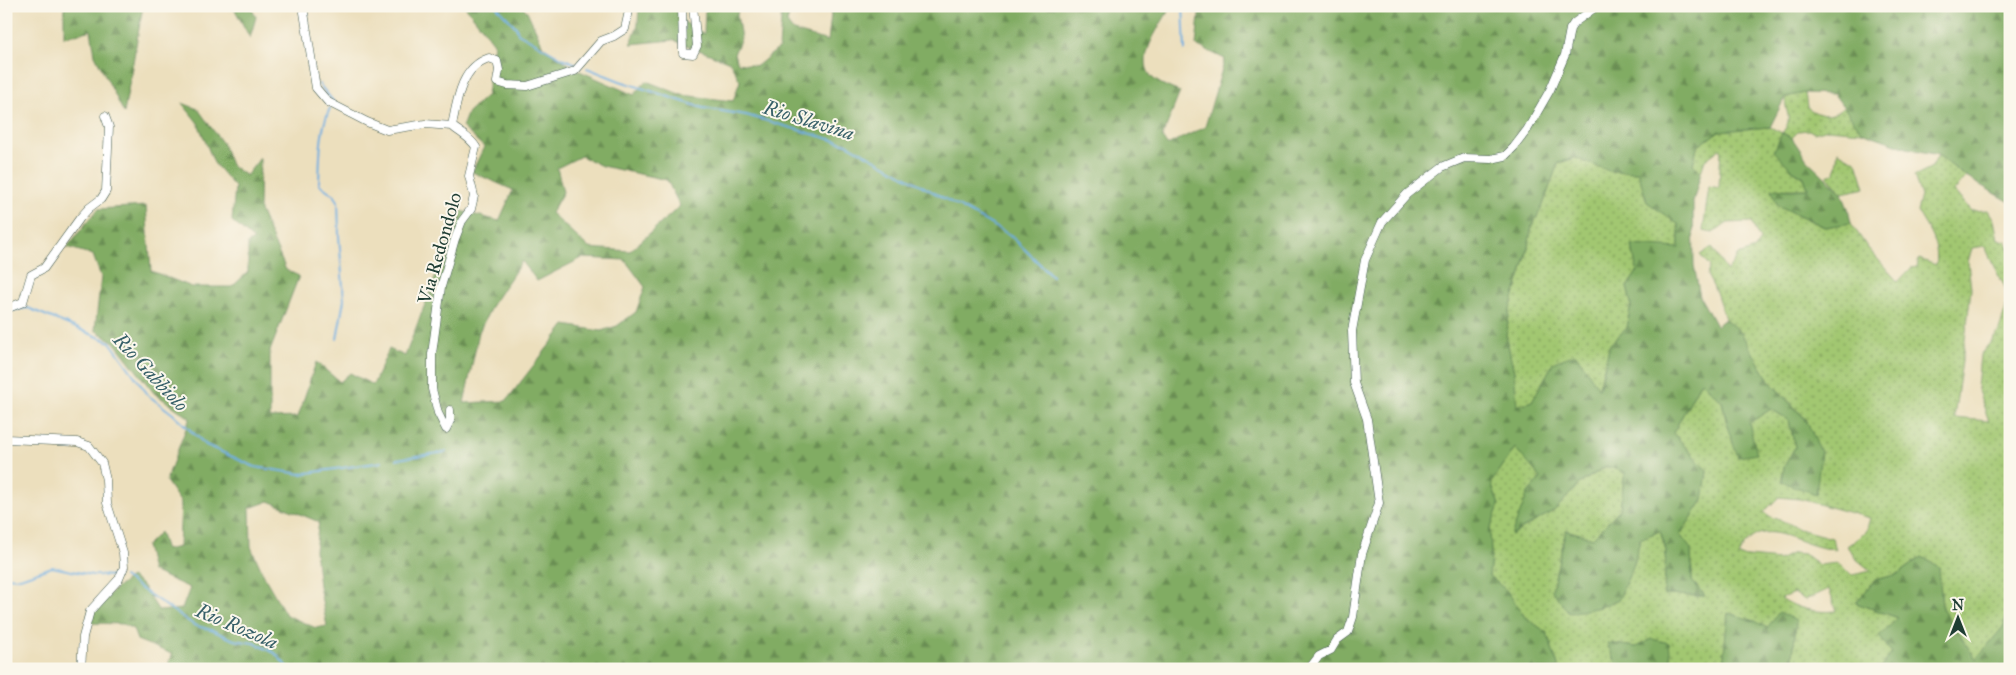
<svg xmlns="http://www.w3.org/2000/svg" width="2016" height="675" viewBox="0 0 2016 675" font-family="'IM FELL Great Primer',serif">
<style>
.grass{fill:url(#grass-dots);stroke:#608252;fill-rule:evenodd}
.forest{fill:url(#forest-firs);stroke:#50744c;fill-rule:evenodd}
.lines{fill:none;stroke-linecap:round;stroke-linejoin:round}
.stream{stroke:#6dade0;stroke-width:2}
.minor-casing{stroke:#3e5549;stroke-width:9}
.minor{stroke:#fff;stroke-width:8}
.labels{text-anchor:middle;stroke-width:4;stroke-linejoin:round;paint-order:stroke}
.street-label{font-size:19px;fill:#1f3d34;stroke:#fbf7ec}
.water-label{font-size:20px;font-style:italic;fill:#365f68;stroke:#fbf7ec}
</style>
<defs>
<pattern id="grass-dots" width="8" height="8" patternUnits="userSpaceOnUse" patternTransform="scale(1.25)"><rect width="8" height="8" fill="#a2c771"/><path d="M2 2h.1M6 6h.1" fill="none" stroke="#83a35e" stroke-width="1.8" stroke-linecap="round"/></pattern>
<pattern id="forest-firs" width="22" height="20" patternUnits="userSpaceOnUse" patternTransform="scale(1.25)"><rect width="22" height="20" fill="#81ac63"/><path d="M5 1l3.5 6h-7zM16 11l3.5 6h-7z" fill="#698d52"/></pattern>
</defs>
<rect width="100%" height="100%" fill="#fbf7ec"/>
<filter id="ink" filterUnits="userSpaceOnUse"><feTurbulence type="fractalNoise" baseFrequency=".02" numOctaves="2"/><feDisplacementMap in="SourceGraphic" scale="10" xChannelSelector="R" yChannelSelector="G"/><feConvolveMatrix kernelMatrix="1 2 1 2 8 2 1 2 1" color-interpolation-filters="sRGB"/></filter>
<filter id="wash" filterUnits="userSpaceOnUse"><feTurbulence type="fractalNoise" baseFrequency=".0096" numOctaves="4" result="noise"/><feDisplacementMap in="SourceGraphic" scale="20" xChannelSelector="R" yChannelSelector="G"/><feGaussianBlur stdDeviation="1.12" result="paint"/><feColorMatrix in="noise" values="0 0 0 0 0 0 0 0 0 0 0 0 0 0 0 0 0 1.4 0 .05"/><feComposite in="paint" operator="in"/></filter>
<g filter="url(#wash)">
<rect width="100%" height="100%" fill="#ecdfbd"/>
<!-- grass -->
<path class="grass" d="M 1805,93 L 1807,107 C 1820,117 1832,118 1844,107 L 1862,132 L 1828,129 L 1814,133 L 1809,130 L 1798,131 L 1792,138 L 1783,133 L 1791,169 L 1804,178 L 1808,189 L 1773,189 L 1777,205 L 1824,227 L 1851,223 L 1867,247 L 1898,282 L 1911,268 L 1917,267 L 1919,259 L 1936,265 C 1940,244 1927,229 1917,211 L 1921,196 L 1914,176 L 1932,167 L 1938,155 L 1966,177 L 1954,191 L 1971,211 L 1988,210 L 1994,220 L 1998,239 L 2006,241 L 2010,248 L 2010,607 L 2004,626 L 1976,660 L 1942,609 L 1939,567 L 1922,557 L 1896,575 L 1875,580 L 1856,603 L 1898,618 L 1893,653 L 1880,669 L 1792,669 L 1796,621 L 1767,628 L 1755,621 L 1728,614 L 1724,653 L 1727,669 L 1672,669 L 1673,663 L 1652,639 L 1636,647 L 1607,643 L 1619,669 L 1559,669 L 1547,633 L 1524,616 L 1507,591 L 1489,576 L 1491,556 L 1490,529 L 1499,505 L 1491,483 L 1516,447 L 1541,477 L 1528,493 L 1512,535 L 1555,510 L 1579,484 L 1607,466 L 1625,472 L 1620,509 L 1593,538 L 1566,530 L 1552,590 L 1634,564 L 1640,538 L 1660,531 L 1666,550 L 1664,595 L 1705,596 L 1692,581 L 1691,549 L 1680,535 L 1703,500 L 1707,471 L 1673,433 L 1701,381 L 1722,401 L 1728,429 L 1748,423 L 1771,409 L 1789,420 L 1795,447 L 1784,467 L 1782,481 L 1816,493 L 1807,420 L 1770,382 L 1741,333 L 1725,319 L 1716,292 L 1707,275 L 1710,266 L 1700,255 L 1712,247 L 1727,272 L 1738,255 L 1755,249 L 1760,240 L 1751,222 L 1726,223 L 1713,233 L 1703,231 L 1709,186 L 1719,188 L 1721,148 L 1705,160 L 1701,172 L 1693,164 L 1697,147 L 1719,131 L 1770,127 L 1782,133 C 1794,118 1785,114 1785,97 ZM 1985,246 L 1994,267 L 2006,289 L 2006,308 L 1998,333 L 1980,355 L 1977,388 L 1989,421 L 1954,418 L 1967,325 L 1971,289 L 1968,262 L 1972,248 ZM 1779,497 L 1800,499 L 1870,518 L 1866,532 L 1847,546 L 1855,558 L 1871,571 L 1852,575 L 1837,563 L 1819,565 L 1804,554 L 1793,553 L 1779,560 L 1738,556 C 1758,514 1789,540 1820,547 C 1825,549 1831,548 1836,549 L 1832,538 L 1799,529 L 1788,523 L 1771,517 L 1764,512 ZM 1829,589 L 1836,611 C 1816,613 1797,609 1781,598 L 1794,593 L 1805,600 Z
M 1838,151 L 1857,162 L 1865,188 L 1842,193 L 1827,176 L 1835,173 Z
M 1576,157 L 1609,170 L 1638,172 L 1648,202 L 1679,225 L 1679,249 L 1632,245 L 1637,272 L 1627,287 L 1631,303 L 1627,328 L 1610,344 L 1598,390 L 1554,362 L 1532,401 L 1516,406 L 1514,372 L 1506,336 L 1510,309 L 1526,257 L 1532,226 L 1543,205 L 1558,163 Z"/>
<!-- forest -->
<path class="forest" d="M 64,6 L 143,6 L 124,113 L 95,55 L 91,30 L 64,37 Z
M 233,6 L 250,6 L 256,17 L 250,38 Z
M 465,6 L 521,6 L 527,11 L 543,46 L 575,69 L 634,95 L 646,81 L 682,95 L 733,101 L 740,81 L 730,62 L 673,40 L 631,44 L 638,24 L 639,6 L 679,6 L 678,18 L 704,34 L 705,11 L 710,6 L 739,6 L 737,15 L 741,38 L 734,54 L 738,63 L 757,66 L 779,48 L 782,6 L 791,6 L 787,23 L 793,31 L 828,41 L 832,6 L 1169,6 L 1169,10 C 1159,28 1132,62 1155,80 C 1162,85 1172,89 1180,92 L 1162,137 L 1167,145 L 1205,127 L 1225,59 L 1196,45 L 1200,6 L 2010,6 L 2010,202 L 1966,177 L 1938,155 L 1907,148 L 1862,132 L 1834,94 L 1805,93 L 1785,97 L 1770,127 L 1719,131 L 1697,147 L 1693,164 L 1701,172 L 1693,202 L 1694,265 L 1700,297 L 1716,326 L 1725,319 L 1741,333 L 1770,382 L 1806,420 L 1821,452 L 1816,494 L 1782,482 L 1784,467 L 1795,447 L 1789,420 L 1771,409 L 1749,423 L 1757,454 L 1738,457 L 1728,429 L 1722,401 L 1701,381 L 1673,433 L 1707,471 L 1703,500 L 1680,535 L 1691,549 L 1692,581 L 1705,596 L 1664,595 L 1666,550 L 1660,531 L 1640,539 L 1634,564 L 1619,599 L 1601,607 L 1569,613 L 1552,590 L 1566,530 L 1593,538 L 1620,509 L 1625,472 L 1606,466 L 1579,484 L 1555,510 L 1511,535 L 1528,493 L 1541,478 L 1515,448 L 1491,483 L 1499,505 L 1490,529 L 1491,556 L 1489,576 L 1507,591 L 1524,616 L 1547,633 L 1559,669 L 167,669 L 172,654 L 137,640 L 133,629 L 123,624 L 87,623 L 90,609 L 131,577 L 142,585 L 159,611 L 182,609 L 190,588 L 152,571 L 146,546 L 160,532 L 166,550 L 179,547 L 181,503 L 166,481 L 190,418 L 154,393 L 114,342 L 95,330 L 101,277 L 93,255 L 67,247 L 98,209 L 146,206 L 151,271 L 192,287 L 232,287 L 248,272 L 248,243 L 254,240 L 232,221 L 235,187 L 214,163 L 198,123 L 182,103 L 198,109 L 223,144 L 231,165 L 246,176 L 260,158 L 259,208 L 286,270 L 299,276 L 270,351 L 270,418 L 298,417 L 316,362 L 340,382 L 350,373 L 373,385 L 389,349 L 405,356 L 461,211 L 499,221 L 513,190 L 472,172 L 484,147 L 462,127 L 468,112 L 487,95 L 494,43 ZM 581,156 L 602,166 L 667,180 L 680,206 L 630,251 L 589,248 L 551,213 L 563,192 L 557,168 ZM 1576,158 L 1609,171 L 1638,172 L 1647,202 L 1679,225 L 1679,248 L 1632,245 L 1637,272 L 1627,287 L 1631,303 L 1627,328 L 1610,344 L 1599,389 L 1576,354 L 1554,362 L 1532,401 L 1517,406 L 1514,372 L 1506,336 L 1510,309 L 1526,257 L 1532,226 L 1543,205 L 1558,163 ZM 582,258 L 625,260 L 645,287 L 636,312 L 617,326 L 601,331 L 565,325 L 506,401 L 464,403 L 479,332 L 492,305 L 522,261 L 537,281 ZM 269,501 L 319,522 L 315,550 L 319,586 L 327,626 L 316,628 L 286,615 L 265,578 L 251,547 L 250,508 Z
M 1782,133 L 1792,138 L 1807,160 L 1842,193 L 1848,209 L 1851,223 L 1825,227 L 1777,205 L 1772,189 L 1792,190 L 1808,189 L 1804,177 L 1791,169 L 1774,151 Z
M 1922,557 L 1939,567 L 1942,609 L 1976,659 L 2004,626 L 2010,607 L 2010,669 L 1880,669 L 1892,653 L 1879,636 L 1898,618 L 1856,603 L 1875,580 L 1896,575 Z
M 1779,612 L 1796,621 L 1792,669 L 1727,669 L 1724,653 L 1728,613 L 1755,621 L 1767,628 Z
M 1652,639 L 1669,643 L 1672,669 L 1619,669 L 1607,643 L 1636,647 Z"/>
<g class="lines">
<!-- stream -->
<path class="stream" d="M 496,6 L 516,27 L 518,33 L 564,59 L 577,64
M 1183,6 L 1185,50
M 587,68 L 620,81 L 703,108 L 746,115 L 847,144 L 1010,235 L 1052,276
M 319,84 L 333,101
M 330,108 C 319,131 320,159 319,184 L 334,195 L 338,201 L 339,236 L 344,300 L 337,339
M 13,310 L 28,308 L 110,342 L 149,396 L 173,414 L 206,445 L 255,467 L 301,474 L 382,462
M 397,459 L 446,452
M 6,577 L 20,578 L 52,567 L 92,575 L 115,576
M 124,577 L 194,625 L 214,631 L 234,640 L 254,643 L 275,653 L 289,669"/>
</g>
</g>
<g filter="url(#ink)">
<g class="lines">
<!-- minor casing -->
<g class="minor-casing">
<path id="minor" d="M 303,6 L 316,88 L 328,102 L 367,122 L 387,130 L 425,124 L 452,126 C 457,100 461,67 489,58 L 497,61 L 499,70 L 497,82 L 507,85 L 527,86 L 575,71 L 601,41 L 614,36 L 625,29 L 630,6
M 682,6 L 683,53 L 693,54 L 697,46 L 693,6
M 6,309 L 23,302 L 31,275 L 44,268 L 80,218 L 89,208 L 101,199 L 106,191 L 109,127 L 105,116
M 450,410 L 450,421 L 446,429 L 438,413 L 432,389 L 432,354 L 441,287 L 455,239 L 462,221 L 471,209 L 474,196 L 469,176 L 476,147 C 471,138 460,133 452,126
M 6,439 L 77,442 L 89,446 L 102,463 L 106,480 L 107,503 L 123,553 L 124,567 L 119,579 L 90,611 L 83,637 L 81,669
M 1309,669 L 1319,656 L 1331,650 L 1337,640 L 1348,632 L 1353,617 L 1362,554 L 1379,503 L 1367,419 L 1354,383 L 1352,331 L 1365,260 L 1382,222 L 1407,194 L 1442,167 L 1464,158 L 1491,159 L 1505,156 L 1514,147 L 1527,130 L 1550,90 L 1565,55 L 1570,29 L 1574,23 L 1597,6"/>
</g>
<!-- minor -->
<use href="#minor" class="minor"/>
</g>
</g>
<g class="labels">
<!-- street labels -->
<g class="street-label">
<text transform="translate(439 248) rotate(-74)" y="7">Via Redondolo</text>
</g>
<!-- water labels -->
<g class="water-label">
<text transform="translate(809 120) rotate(17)" y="7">Rio Slavina</text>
<text transform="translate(151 372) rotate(47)" y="7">Rio Gabbiolo</text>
<text transform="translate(237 626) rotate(23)" y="7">Rio Rozola</text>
</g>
</g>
<!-- margin -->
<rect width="2016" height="675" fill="none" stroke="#fbf7ec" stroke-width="25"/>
<!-- north arrow -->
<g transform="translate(1958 618)" stroke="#fbf7ec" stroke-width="4" paint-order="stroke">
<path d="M0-4L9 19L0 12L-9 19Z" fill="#1f3d34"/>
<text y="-8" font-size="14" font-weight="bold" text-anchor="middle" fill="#1f3d34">N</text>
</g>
</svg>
